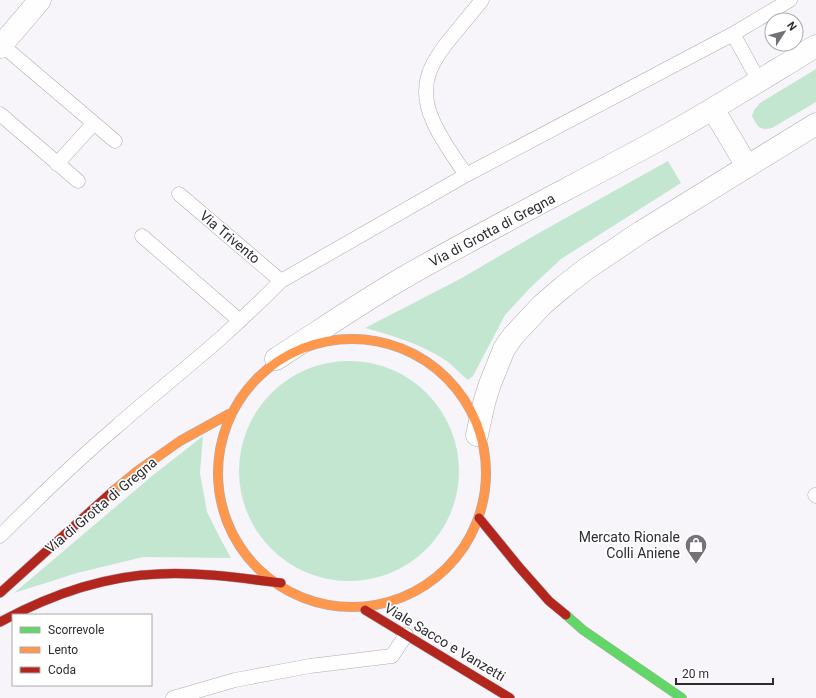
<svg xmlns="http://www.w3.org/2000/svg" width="816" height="698" viewBox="0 0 816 698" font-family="Roboto,sans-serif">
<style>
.green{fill:#c3e6d1}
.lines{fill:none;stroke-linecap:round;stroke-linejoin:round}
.lane-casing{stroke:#adacb0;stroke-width:15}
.street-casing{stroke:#adacb0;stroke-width:23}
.fast-casing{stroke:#adacb0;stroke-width:10}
.slow-casing{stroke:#adacb0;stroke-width:10}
.jam-casing{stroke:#adacb0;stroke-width:10}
.lane{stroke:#fefefe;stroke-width:14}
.street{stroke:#fefefe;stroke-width:22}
.fast{stroke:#63d668;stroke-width:9}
.slow{stroke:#ff974d;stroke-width:9}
.jam{stroke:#b3261e;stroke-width:9}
.labels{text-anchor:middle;stroke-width:3.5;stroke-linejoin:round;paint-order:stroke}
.street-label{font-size:14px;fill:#2d2b2f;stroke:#fff}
.poi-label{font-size:14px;fill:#2d2b2f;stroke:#fff;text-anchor:end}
</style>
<rect width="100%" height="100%" fill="#f7f5fa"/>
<!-- green -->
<path class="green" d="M 816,69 L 816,102 L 772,128 C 759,131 758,127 752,116 L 754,110 L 760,103 Z
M 668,161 L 681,183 L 561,259 L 530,288 L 505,315 L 473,376 L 468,380 C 460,374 453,365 445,360 C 419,343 394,336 365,328 L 460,279 L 537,234 Z
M239 471a110 110 0 1 1 220 0a110 110 0 1 1-220 0Z
M 203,436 L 200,473 L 207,512 L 220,538 L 231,558 L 143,557 L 77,573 L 14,593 L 152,476 Z"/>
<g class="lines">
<!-- lane casing -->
<g class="lane-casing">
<path id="lane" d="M 733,34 L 759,81
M 2,45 L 115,141
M 0,114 L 78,181
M 57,164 L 94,123
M 466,175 C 455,158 441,140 433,121 C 416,84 432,60 455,33 C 464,22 473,11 482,0
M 179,194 L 281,281
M 142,236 L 240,321
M 815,495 L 816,496
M 0,536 C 37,499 75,462 115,428 C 150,397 187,368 222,337 C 242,319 262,300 281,281 L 466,175 L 733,34 L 790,0
M 173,698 L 235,680 L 310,666 L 392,656 L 406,635"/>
</g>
<!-- street casing -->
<g class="street-casing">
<path id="street" d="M 0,47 L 40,0
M 713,109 L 747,166
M 276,359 C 318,332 360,303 403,278 C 488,229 576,185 662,138 C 715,109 765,77 816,46
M 477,435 L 484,403 L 490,384 L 504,349 L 513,336 L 542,305 L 563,287 L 586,269 L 641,232 L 816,124"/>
</g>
<!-- fast casing -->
<g class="fast-casing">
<path id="fast" d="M 566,615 L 583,630 L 682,698"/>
</g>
<!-- slow casing -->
<g class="slow-casing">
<path id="slow" d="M218 473a134 134 0 1 1 268 0a134 134 0 1 1-268 0Z
M 113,491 L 136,472 L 180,441 L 229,414"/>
</g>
<!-- jam casing -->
<g class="jam-casing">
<path id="jam" d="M 479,518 L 519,567 L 549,601 L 566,615
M 0,593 L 113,491
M 365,610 L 510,698
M 0,622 C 50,595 102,576 159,574 C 200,572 241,578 281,583"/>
</g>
<!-- lane -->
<use href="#lane" class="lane"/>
<!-- street -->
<use href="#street" class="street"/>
<!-- fast -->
<use href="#fast" class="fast"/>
<!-- slow -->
<use href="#slow" class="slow"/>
<!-- jam -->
<use href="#jam" class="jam"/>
</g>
<!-- icons -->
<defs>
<g id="shop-pin" transform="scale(1.15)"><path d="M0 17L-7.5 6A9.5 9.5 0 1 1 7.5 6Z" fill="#747276" stroke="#fff"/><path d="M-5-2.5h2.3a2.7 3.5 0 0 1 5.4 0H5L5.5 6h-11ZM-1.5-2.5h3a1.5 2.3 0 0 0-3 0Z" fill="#fff"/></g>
</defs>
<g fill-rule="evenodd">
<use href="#shop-pin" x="696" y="545"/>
</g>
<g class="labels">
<!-- street labels -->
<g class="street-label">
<text transform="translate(492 230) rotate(-28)" y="5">Via di Grotta di Gregna</text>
<text transform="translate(230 237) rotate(40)" y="5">Via Trivento</text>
<text transform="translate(101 505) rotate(-40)" y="5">Via di Grotta di Gregna</text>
<text transform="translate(445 642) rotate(31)" y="5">Viale Sacco e Vanzetti</text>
</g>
<!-- poi labels -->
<g class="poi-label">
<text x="680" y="542">Mercato Rionale<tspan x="680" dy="16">Colli Aniene</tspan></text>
</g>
</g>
<!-- legend -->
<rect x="12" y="614" width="140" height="72" fill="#ffffff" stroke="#abaaac"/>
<rect x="20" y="627" width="20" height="6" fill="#63d668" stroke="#abaaac"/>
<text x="48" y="634" font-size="12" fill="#2d2b2f">Scorrevole</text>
<rect x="20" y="647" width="20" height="6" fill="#ff974d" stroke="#abaaac"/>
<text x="48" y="654" font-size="12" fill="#2d2b2f">Lento</text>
<rect x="20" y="667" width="20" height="6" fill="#b3261e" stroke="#abaaac"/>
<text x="48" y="674" font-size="12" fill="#2d2b2f">Coda</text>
<!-- north arrow -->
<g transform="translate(784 32) rotate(54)"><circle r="19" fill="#ffffff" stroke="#abaaac"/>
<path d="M0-3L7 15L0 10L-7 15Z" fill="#747276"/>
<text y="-6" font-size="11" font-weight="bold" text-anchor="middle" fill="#2d2b2f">N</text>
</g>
<!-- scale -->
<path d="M676 678v6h97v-6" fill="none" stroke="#2d2b2f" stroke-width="2"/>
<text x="682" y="678" font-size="12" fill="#2d2b2f" stroke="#ffffff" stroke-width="3" paint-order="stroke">20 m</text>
</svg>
